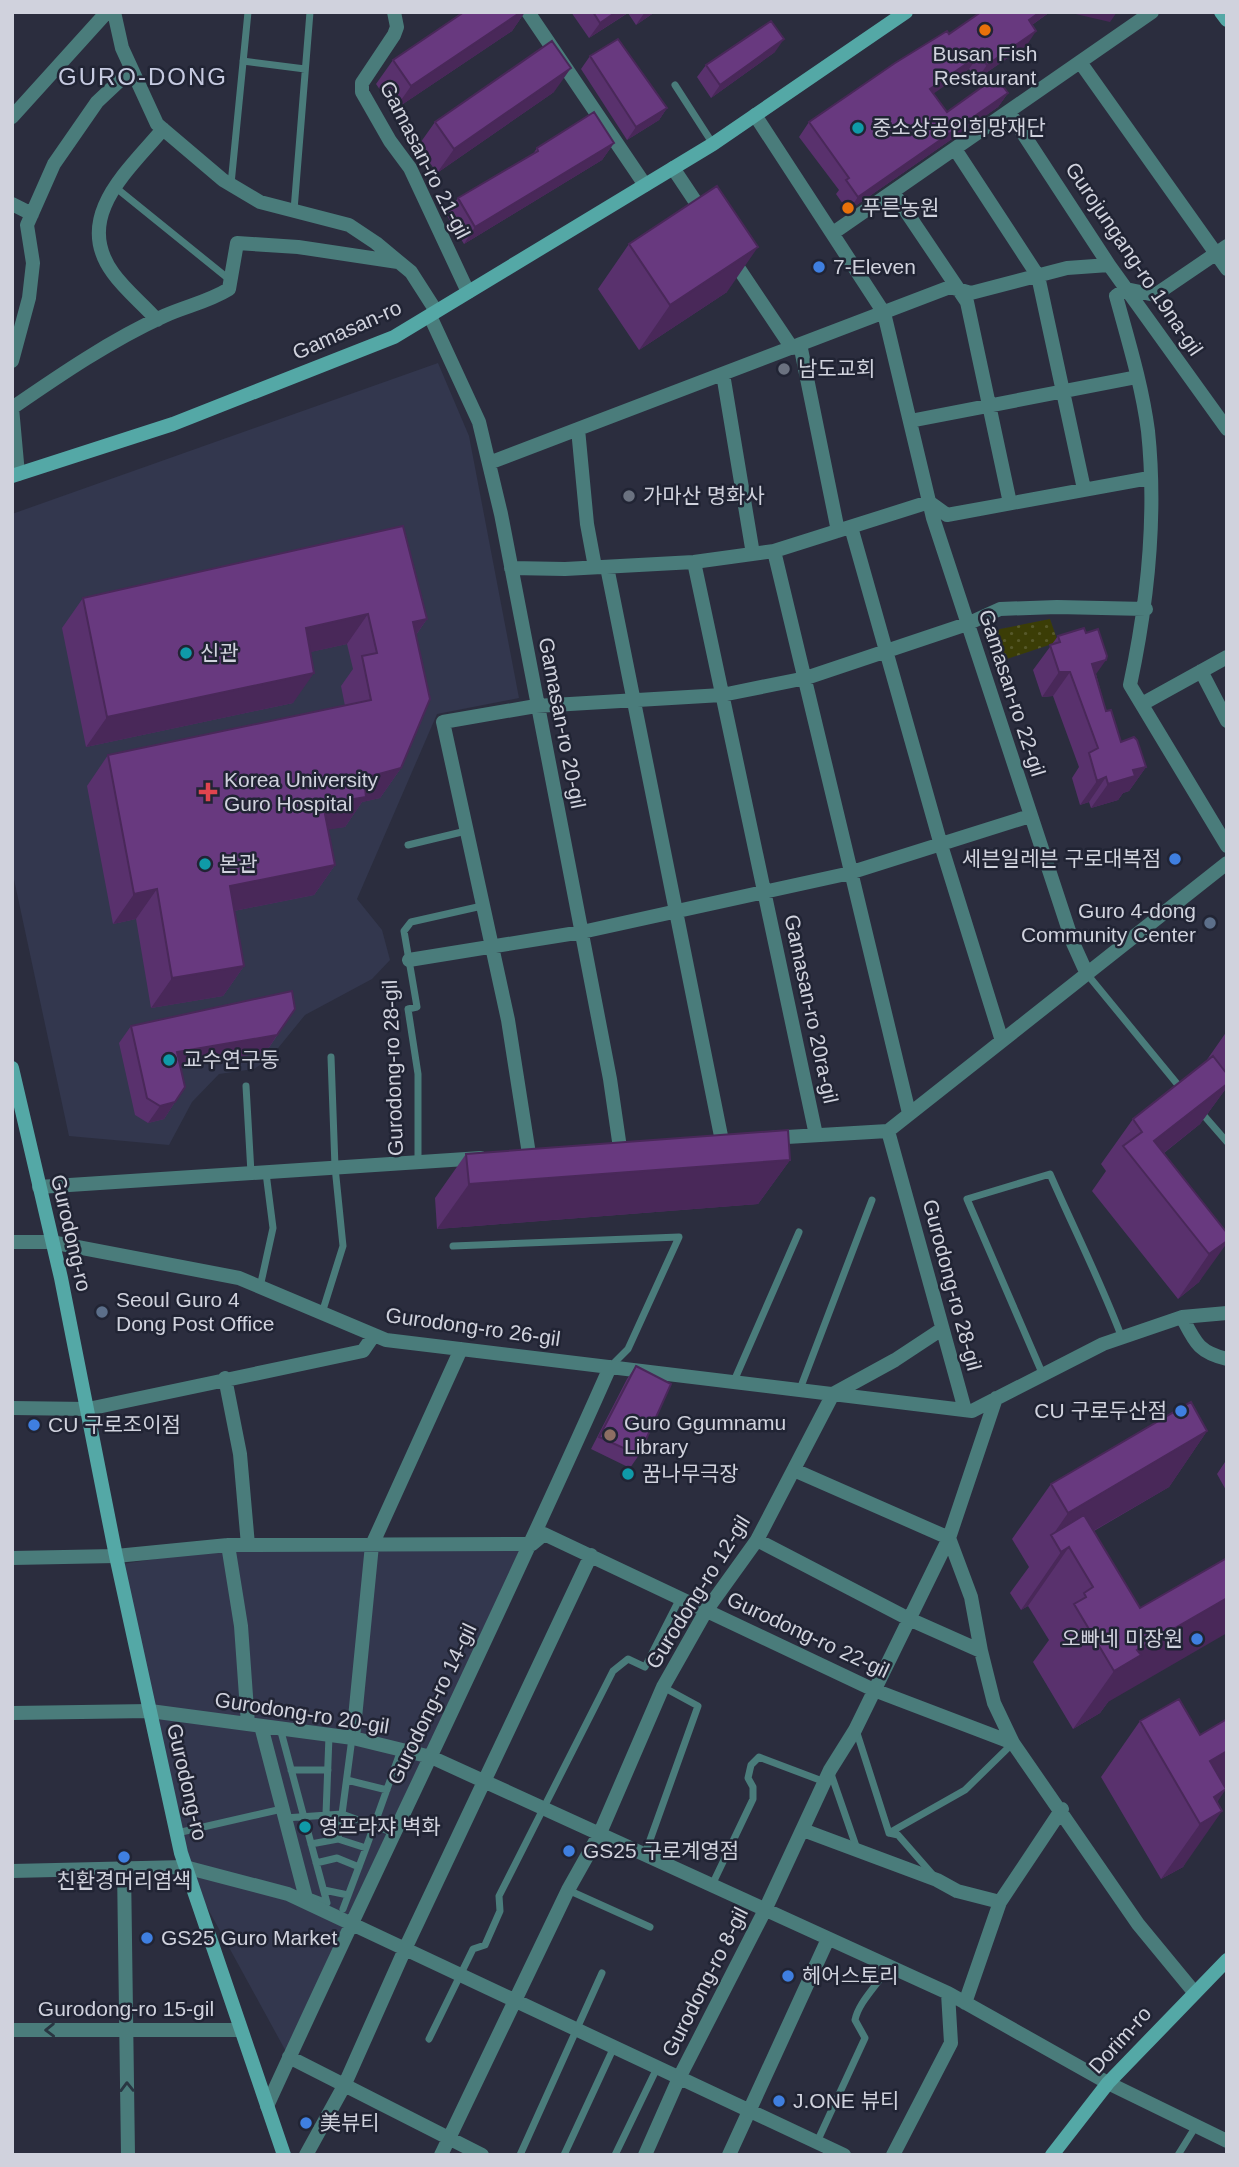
<svg xmlns="http://www.w3.org/2000/svg" width="1239" height="2167" viewBox="0 0 1239 2167" font-family="Arial,'Noto Sans KR',sans-serif">
<style>
.built{fill:#33374e}
.park{fill:url(#park-dots)}
.lines{fill:none;stroke-linecap:round;stroke-linejoin:round}
.lane{stroke:#4a7c7b;stroke-width:7}
.street{stroke:#4a7c7b;stroke-width:14}
.secondary{stroke:#54a8a6;stroke-width:14}
.wall{fill:#59316d}
.shaded-wall{fill:#492859}
.building{fill:#68397f;stroke:#492859;stroke-width:2}
.oneway{stroke:#293642}
.food-dot{fill:#e8710a;stroke:#212434;stroke-width:2.5}
.culture-dot{fill:#0f9aa8;stroke:#212434;stroke-width:2.5}
.shop-dot{fill:#3f7fe0;stroke:#212434;stroke-width:2.5}
.worship-dot{fill:#6b7280;stroke:#212434;stroke-width:2.5}
.health-dot{fill:#e0444e;stroke:#212434;stroke-width:2.5}
.service-dot{fill:#5c6f8a;stroke:#212434;stroke-width:2.5}
.education-dot{fill:#8d6e63;stroke:#212434;stroke-width:2.5}
.labels{text-anchor:middle;stroke-width:5;stroke-linejoin:round;paint-order:stroke}
.poi-label{font-size:21px;fill:#d0d2dd;stroke:#212434;text-anchor:start}
.street-label{font-size:21px;fill:#d0d2dd;stroke:#212434}
.quarter-label{font-size:24px;letter-spacing:2px;fill:#c7cbe1;stroke:#212434}
</style>
<defs>
<pattern id="park-dots" width="8" height="8" patternUnits="userSpaceOnUse" patternTransform="scale(1.75)"><rect width="8" height="8" fill="#3b3d06"/><path d="M2 2h.1M6 6h.1" fill="none" stroke="#56582a" stroke-width="1.8" stroke-linecap="round"/></pattern>
</defs>
<rect width="100%" height="100%" fill="#2b2d3e"/>
<!-- built -->
<path class="built" d="M 438,363 L 469,436 L 519,698 L 437,714 L 357,899 L 382,930 L 390,960 L 372,979 L 305,1015 L 270,1058 L 254,1069 L 219,1074 L 192,1102 L 169,1145 L 69,1136 L 12,870 L 12,514 Z
M 532,1544 L 289,2057 L 185,1867 L 122,1564 L 248,1545 Z"/>
<!-- park -->
<path class="park" d="M 1050,619 L 1058,642 L 998,662 L 990,637 L 1000,629 Z"/>
<g class="lines">
<!-- lane -->
<path class="lane" d="M 243,61 L 305,69
M 675,85 L 713,144
M 231,184 L 248,12
M 115,187 L 230,280
M 294,210 L 310,12
M 408,845 L 466,831
M 1087,974 L 1183,1091
M 246,1086 L 251,1173
M 1200,1111 L 1227,1142
M 418,1162 L 418,1074 L 408,1009 L 417,1007 L 404,931 L 411,922 L 482,906
M 453,1246 L 679,1237 L 628,1349 L 610,1367
M 260,1287 L 273,1228 L 266,1173
M 322,1313 L 343,1246 L 335,1167 L 331,1057
M 1043,1375 L 967,1199 L 1050,1174 C 1074,1229 1101,1282 1122,1338
M 734,1381 L 799,1232
M 800,1389 L 872,1200
M 280,1728 L 327,1903 L 306,1895
M 856,1730 L 889,1833
M 352,1738 L 342,1814 L 394,1833
M 291,1770 L 328,1770
M 830,1771 L 857,1849
M 347,1780 L 387,1790
M 326,1814 L 329,1736
M 285,1818 L 342,1814 L 338,1839 L 311,1844
M 177,1833 L 282,1809
M 889,1833 L 965,1790 L 1013,1743
M 889,1833 L 898,1835 L 933,1875
M 338,1839 L 366,1848 L 401,1750
M 645,1854 L 698,1706 L 663,1687
M 316,1863 L 337,1858 L 359,1867
M 712,1885 L 753,1799 L 753,1787 L 748,1778 L 751,1765 L 759,1757 L 825,1782
M 324,1890 L 348,1895
M 568,1890 L 650,1927
M 343,1909 L 366,1848
M 429,2039 L 473,1949 L 485,1945 L 500,1911 L 499,1896 L 613,1671 L 628,1659 L 645,1667 L 680,1598
M 817,2142 L 865,2038 L 855,2020 C 859,2001 878,1985 888,1967
M 520,2155 L 602,1973
M 564,2155 L 614,2047
M 615,2155 L 657,2068
M 1178,2155 L 1196,2126"/>
<!-- street -->
<path class="street" d="M 114,12 L 122,48 L 157,124 L 223,180 L 260,202 L 349,225 L 376,243 L 411,272 L 436,311
M 394,12 L 397,27 L 394,35 L 362,83 L 362,92 L 390,141 L 410,168 L 468,292
M 528,12 L 645,185
M 1080,62 L 1227,269
M 1009,112 L 1109,265 L 1227,429
M 755,115 L 884,313 L 933,518 L 1073,943 L 1087,974
M 12,117 L 107,12
M 955,149 L 1038,276 L 1084,489
M 673,168 L 705,216
M 893,192 L 967,302 L 1010,503
M 12,204 L 32,214
M 833,233 L 1152,12
M 1227,246 L 1155,295 L 1126,289 L 1116,296 C 1128,340 1142,385 1148,431 C 1157,517 1148,601 1130,685 L 1227,846
M 731,257 L 792,348
M 430,316 L 479,422 L 501,514 L 610,1079 L 620,1148
M 157,320 C 143,304 125,290 113,273 C 72,217 129,170 163,129
M 800,344 L 838,531
M 12,361 L 29,298 L 33,263 L 27,225 L 54,164 L 97,102 L 131,70
M 723,374 L 753,554
M 12,408 C 60,375 111,340 164,316 C 186,306 208,302 229,289 L 237,243 L 298,247 L 398,262
M 12,408 L 18,474
M 910,421 L 1137,377
M 578,429 L 587,524 L 595,567
M 489,463 L 950,287 L 971,293 L 1067,268 L 1109,265
M 851,527 L 941,845 L 1002,1041
M 774,551 L 909,1113
M 694,562 L 816,1135
M 607,567 L 722,1141
M 511,568 L 565,569 L 694,562 L 774,551 L 929,502 L 947,515 L 1149,478
M 1201,671 L 1227,721
M 1142,704 L 1227,657
M 409,960 L 582,932 L 846,874 L 1030,816
M 888,1131 L 965,1410
M 770,1138 L 888,1131 L 1227,863
M 529,1154 L 508,1020 L 443,722 L 536,706 L 722,695 L 806,678 L 967,624 L 1000,609 L 1057,607 L 1146,609
M 39,1187 L 481,1158
M 12,1242 L 51,1242 L 239,1278 L 386,1340 L 972,1411 L 1103,1344 L 1182,1317 L 1227,1313
M 1182,1317 C 1195,1342 1198,1352 1227,1359
M 225,1378 L 240,1454 L 248,1545
M 12,1408 L 88,1409 L 363,1351 L 374,1335
M 794,1470 L 949,1538 L 971,1597 L 981,1651 L 994,1703 L 1013,1743
M 757,1540 L 909,1619 L 981,1651
M 228,1545 L 241,1626 L 248,1724
M 12,1558 L 116,1556 L 228,1545 L 532,1544 L 544,1534 L 874,1690 L 1013,1743 L 1138,1924 L 1194,1992
M 12,1713 L 150,1711 L 353,1738 L 431,1757 L 948,1993 L 1108,2083 L 1227,2141
M 261,1726 L 307,1902
M 353,1738 L 372,1545 L 461,1349
M 803,1830 L 937,1880 L 957,1891 L 1000,1902
M 124,1868 L 128,2155
M 12,1871 L 185,1867 L 288,1894 L 844,2155
M 965,2003 L 1000,1902 L 1062,1809
M 12,2030 L 240,2030
M 289,2057 L 482,2155
M 267,2106 C 380,1859 500,1616 610,1367
M 306,2155 L 344,2086 L 405,1949 L 591,1555
M 441,2155 L 568,1890 L 600,1833 L 663,1687 L 706,1611 L 757,1540 L 833,1394 L 895,1360 L 942,1329
M 645,2155 L 679,2078 L 765,1910 L 830,1770 L 855,1730 L 949,1538 L 996,1398
M 729,2155 L 828,1939
M 893,2155 L 951,2043 L 948,1993"/>
<!-- secondary -->
<path class="secondary" d="M 1221,12 L 1227,20
M 12,476 L 173,424 L 394,337 L 713,144 L 906,12
M 12,1068 L 61,1278 L 116,1556 L 181,1853 L 284,2155
M 1052,2155 L 1108,2083 L 1227,1960"/>
</g>
<!-- wall -->
<path class="wall" d="M 464,12 L 525,12 L 512,31 L 394,110 L 376,84 L 393,60 Z
M 571,12 L 655,12 L 636,25 L 628,13 L 589,38 Z
M 981,12 L 1050,12 L 1032,25 L 1027,45 L 977,79 L 969,69 L 933,93 L 947,112 L 1008,93 L 998,107 L 848,211 L 836,194 L 839,190 L 799,137 L 809,122 L 949,34 Z
M 775,52 L 711,98 L 697,77 L 706,65 Z
M 590,56 L 667,108 L 659,120 L 627,140 L 581,69 Z
M 554,92 L 437,173 L 418,146 L 435,122 Z
M 614,143 L 602,160 L 464,244 L 446,214 L 458,198 L 533,154 L 537,148 Z
M 629,244 L 727,292 L 639,350 L 598,289 Z
M 403,526 L 427,619 L 416,635 L 401,768 L 380,798 L 362,802 L 345,827 L 328,829 L 335,865 L 314,895 L 234,911 L 244,966 L 223,996 L 151,1008 L 136,919 L 113,924 L 87,786 L 108,755 L 345,706 L 341,686 L 353,669 L 347,644 L 310,652 L 293,703 L 86,747 L 62,628 L 83,598 Z
M 1058,636 L 1096,674 L 1106,711 L 1121,742 L 1146,767 L 1129,791 L 1123,793 L 1118,800 L 1091,808 L 1089,802 L 1080,805 L 1072,778 L 1079,767 L 1053,696 L 1042,697 L 1033,670 Z
M 295,1009 L 266,1052 L 180,1066 L 175,1102 L 164,1119 L 148,1123 L 135,1115 L 119,1043 L 131,1026 Z
M 1227,1031 L 1227,1087 L 1200,1124 L 1164,1153 L 1227,1233 L 1199,1282 L 1178,1299 L 1092,1191 L 1106,1171 L 1101,1164 L 1133,1119 L 1204,1064 Z
M 466,1154 L 790,1160 L 758,1204 L 437,1229 L 435,1198 Z
M 636,1366 L 639,1455 L 630,1468 L 591,1449 L 627,1379 Z
M 1207,1431 L 1169,1487 L 1094,1531 L 1140,1608 L 1108,1702 L 1100,1713 L 1073,1729 L 1033,1662 L 1049,1640 L 1028,1606 L 1021,1610 L 1010,1593 L 1029,1567 L 1012,1539 L 1051,1484 Z
M 1227,1459 L 1227,1492 L 1217,1474 Z
M 1227,1719 L 1227,1784 L 1224,1786 L 1217,1803 L 1183,1867 L 1161,1879 L 1101,1777 L 1140,1721 L 1200,1735 Z"/>
<!-- shaded-wall -->
<path class="shaded-wall" d="M 521,12 L 525,12 L 512,31 L 394,110 L 411,86 Z
M 616,12 L 629,12 L 589,38 L 600,23 Z
M 645,12 L 655,12 L 636,25 Z
M 1040,12 L 1050,12 L 1019,34 L 1029,20 Z
M 1067,12 L 1117,12 L 1110,22 Z
M 1036,31 L 1027,45 L 977,79 L 987,65 Z
M 784,39 L 775,52 L 711,98 L 720,85 Z
M 979,55 L 969,69 L 920,103 L 930,89 Z
M 571,68 L 554,92 L 437,173 L 454,149 Z
M 1008,93 L 998,107 L 848,211 L 858,197 Z
M 667,108 L 659,120 L 627,140 L 636,127 Z
M 614,143 L 602,160 L 464,244 L 475,227 Z
M 758,247 L 727,292 L 639,350 L 670,305 Z
M 368,614 L 347,644 L 284,658 L 306,628 Z
M 427,619 L 406,649 L 413,622 Z
M 1106,660 L 1089,684 L 1092,664 Z
M 1059,672 L 1070,672 L 1053,696 L 1042,697 Z
M 314,673 L 293,703 L 86,747 L 107,717 Z
M 1146,767 L 1129,791 L 1123,793 L 1118,800 L 1091,808 L 1108,784 L 1133,770 Z
M 401,768 L 380,798 L 362,802 L 345,827 L 302,834 L 323,804 L 364,778 Z
M 1106,777 L 1089,802 L 1080,805 L 1097,781 Z
M 335,865 L 314,895 L 209,916 L 230,886 Z
M 157,889 L 136,919 L 113,924 L 134,894 Z
M 244,966 L 223,996 L 151,1008 L 172,978 Z
M 277,1035 L 266,1052 L 165,1069 L 177,1052 Z
M 1227,1081 L 1227,1087 L 1200,1124 L 1142,1170 L 1154,1141 Z
M 175,1102 L 164,1119 L 148,1123 L 160,1106 Z
M 790,1160 L 758,1204 L 437,1229 L 469,1184 Z
M 1227,1241 L 1227,1243 L 1199,1282 L 1178,1299 L 1209,1254 Z
M 1207,1431 L 1169,1487 L 1060,1550 L 1052,1536 L 1068,1513 Z
M 1069,1547 L 1028,1606 L 1021,1610 L 1061,1552 Z
M 1227,1598 L 1227,1633 L 1108,1702 L 1100,1713 L 1073,1729 L 1114,1671 L 1137,1650 Z
M 1227,1751 L 1227,1784 L 1189,1806 L 1210,1761 Z
M 1226,1789 L 1204,1822 L 1222,1811 L 1183,1867 L 1161,1879 L 1200,1824 L 1214,1797 Z"/>
<!-- building -->
<path class="building" d="M 464,12 L 521,12 L 411,86 L 393,60 Z
M 593,12 L 616,12 L 600,23 Z
M 981,12 L 1040,12 L 1029,20 L 1036,31 L 987,65 L 979,55 L 930,89 L 947,112 L 996,77 L 1008,93 L 858,197 L 846,180 L 849,178 L 809,122 L 895,63 L 947,31 L 949,34 Z
M 771,21 L 784,39 L 720,85 L 706,65 Z
M 618,39 L 667,108 L 636,127 L 590,56 Z
M 552,41 L 571,68 L 454,149 L 435,122 Z
M 594,112 L 614,143 L 475,227 L 458,198 L 538,151 L 537,148 Z
M 717,186 L 758,247 L 670,305 L 629,244 Z
M 403,526 L 427,619 L 413,622 L 430,699 L 401,768 L 364,778 L 366,797 L 323,804 L 335,865 L 230,886 L 244,966 L 172,978 L 157,889 L 134,894 L 108,755 L 371,700 L 362,656 L 377,653 L 368,614 L 306,628 L 314,673 L 107,717 L 83,598 Z
M 1084,628 L 1086,633 L 1098,629 L 1107,656 L 1106,660 L 1092,664 L 1106,711 L 1111,710 L 1121,742 L 1134,737 L 1137,740 L 1146,767 L 1133,770 L 1135,776 L 1108,784 L 1106,777 L 1097,781 L 1089,753 L 1098,748 L 1070,672 L 1059,672 L 1050,645 L 1060,642 L 1058,636 Z
M 292,991 L 295,1009 L 277,1035 L 177,1052 L 185,1087 L 175,1102 L 160,1106 L 147,1098 L 131,1026 Z
M 1213,1056 L 1227,1074 L 1227,1084 L 1154,1141 L 1227,1233 L 1227,1241 L 1209,1254 L 1123,1146 L 1142,1132 L 1133,1119 Z
M 788,1130 L 790,1160 L 469,1184 L 466,1154 Z
M 636,1366 L 671,1384 L 639,1455 L 599,1437 Z
M 1191,1402 L 1207,1431 L 1068,1513 L 1051,1484 Z
M 1084,1515 L 1140,1608 L 1227,1558 L 1227,1598 L 1137,1650 L 1141,1655 L 1114,1671 L 1074,1604 L 1086,1597 L 1084,1593 L 1093,1587 L 1069,1547 L 1061,1552 L 1051,1535 Z
M 1179,1699 L 1200,1735 L 1227,1719 L 1227,1751 L 1210,1761 L 1226,1789 L 1214,1797 L 1222,1811 L 1200,1824 L 1140,1721 Z"/>
<!-- one-way arrows -->
<defs><path id="oneway-chevron" d="M-2-3.5L2.5 0L-2 3.5" fill="none" stroke-width="1.6" stroke-linecap="round" stroke-linejoin="round" transform="scale(1.75)"/></defs>
<g class="oneway">
<use href="#oneway-chevron" transform="translate(50 2030) rotate(179)"/>
<use href="#oneway-chevron" transform="translate(127 2087) rotate(-91)"/>
</g>
<!-- markers -->
<g class="food-dot">
<circle cx="985" cy="30" r="7"/>
<circle cx="848" cy="208" r="7"/>
</g>
<g class="culture-dot">
<circle cx="858" cy="128" r="7"/>
<circle cx="186" cy="653" r="7"/>
<circle cx="205" cy="864" r="7"/>
<circle cx="169" cy="1060" r="7"/>
<circle cx="628" cy="1474" r="7"/>
<circle cx="305" cy="1827" r="7"/>
</g>
<g class="shop-dot">
<circle cx="819" cy="267" r="7"/>
<circle cx="1175" cy="859" r="7"/>
<circle cx="1181" cy="1411" r="7"/>
<circle cx="34" cy="1425" r="7"/>
<circle cx="1197" cy="1639" r="7"/>
<circle cx="569" cy="1851" r="7"/>
<circle cx="124" cy="1857" r="7"/>
<circle cx="147" cy="1938" r="7"/>
<circle cx="788" cy="1976" r="7"/>
<circle cx="779" cy="2101" r="7"/>
<circle cx="306" cy="2123" r="7"/>
</g>
<g class="worship-dot">
<circle cx="784" cy="369" r="7"/>
<circle cx="629" cy="496" r="7"/>
</g>
<path class="health-dot" d="M204.5 781.5h7v7h7v7h-7v7h-7v-7h-7v-7h7z"/>
<g class="service-dot">
<circle cx="1210" cy="923" r="7"/>
<circle cx="102" cy="1312" r="7"/>
</g>
<circle class="education-dot" cx="610" cy="1435" r="7"/>
<g class="labels">
<!-- poi labels -->
<g class="poi-label">
<text x="985" y="61" text-anchor="middle">Busan Fish<tspan x="985" dy="24">Restaurant</tspan></text>
<text x="872" y="135">중소상공인희망재단</text>
<text x="862" y="215">푸른농원</text>
<text x="833" y="274">7-Eleven</text>
<text x="798" y="376">남도교회</text>
<text x="643" y="503">가마산 명화사</text>
<text x="200" y="660">신관</text>
<text x="224" y="787">Korea University<tspan x="224" dy="24">Guro Hospital</tspan></text>
<text x="1161" y="866" text-anchor="end">세븐일레븐 구로대복점</text>
<text x="219" y="871">본관</text>
<text x="1196" y="918" text-anchor="end">Guro 4-dong<tspan x="1196" dy="24">Community Center</tspan></text>
<text x="183" y="1067">교수연구동</text>
<text x="116" y="1307">Seoul Guro 4<tspan x="116" dy="24">Dong Post Office</tspan></text>
<text x="1167" y="1418" text-anchor="end">CU 구로두산점</text>
<text x="624" y="1430">Guro Ggumnamu<tspan x="624" dy="24">Library</tspan></text>
<text x="48" y="1432">CU 구로조이점</text>
<text x="642" y="1481">꿈나무극장</text>
<text x="1183" y="1646" text-anchor="end">오빠네 미장원</text>
<text x="319" y="1834">영프라쟈 벽화</text>
<text x="583" y="1858">GS25 구로계영점</text>
<text x="124" y="1888" text-anchor="middle">친환경머리염색</text>
<text x="161" y="1945">GS25 Guro Market</text>
<text x="802" y="1983">헤어스토리</text>
<text x="793" y="2108">J.ONE 뷰티</text>
<text x="320" y="2130">美뷰티</text>
</g>
<!-- street labels -->
<g class="street-label">
<text transform="translate(425 160) rotate(63)" y="7">Gamasan-ro 21-gil</text>
<text transform="translate(1134 259) rotate(56)" y="7">Gurojungang-ro 19na-gil</text>
<text transform="translate(347 330) rotate(-24)" y="7">Gamasan-ro</text>
<text transform="translate(1012 693) rotate(72)" y="7">Gamasan-ro 22-gil</text>
<text transform="translate(562 723) rotate(79)" y="7">Gamasan-ro 20-gil</text>
<text transform="translate(811 1009) rotate(78)" y="7">Gamasan-ro 20ra-gil</text>
<text transform="translate(393 1068) rotate(-92)" y="7">Gurodong-ro 28-gil</text>
<text transform="translate(71 1233) rotate(77)" y="7">Gurodong-ro</text>
<text transform="translate(952 1285) rotate(75)" y="7">Gurodong-ro 28-gil</text>
<text transform="translate(473 1327) rotate(8)" y="7">Gurodong-ro 26-gil</text>
<text transform="translate(698 1592) rotate(-58)" y="7">Gurodong-ro 12-gil</text>
<text transform="translate(808 1635) rotate(25)" y="7">Gurodong-ro 22-gil</text>
<text transform="translate(432 1704) rotate(-64)" y="7">Gurodong-ro 14-gil</text>
<text transform="translate(302 1713) rotate(9)" y="7">Gurodong-ro 20-gil</text>
<text transform="translate(187 1782) rotate(77)" y="7">Gurodong-ro</text>
<text transform="translate(705 1982) rotate(-63)" y="7">Gurodong-ro 8-gil</text>
<text x="126" y="2016">Gurodong-ro 15-gil</text>
<text transform="translate(1120 2040) rotate(-48)" y="7">Dorim-ro</text>
</g>
<!-- quarter labels -->
<g class="quarter-label">
<text x="143" y="85">GURO-DONG</text>
</g>
</g>
<!-- border -->
<rect width="1239" height="2167" fill="none" stroke="#d0d2dd" stroke-width="28"/>
</svg>
